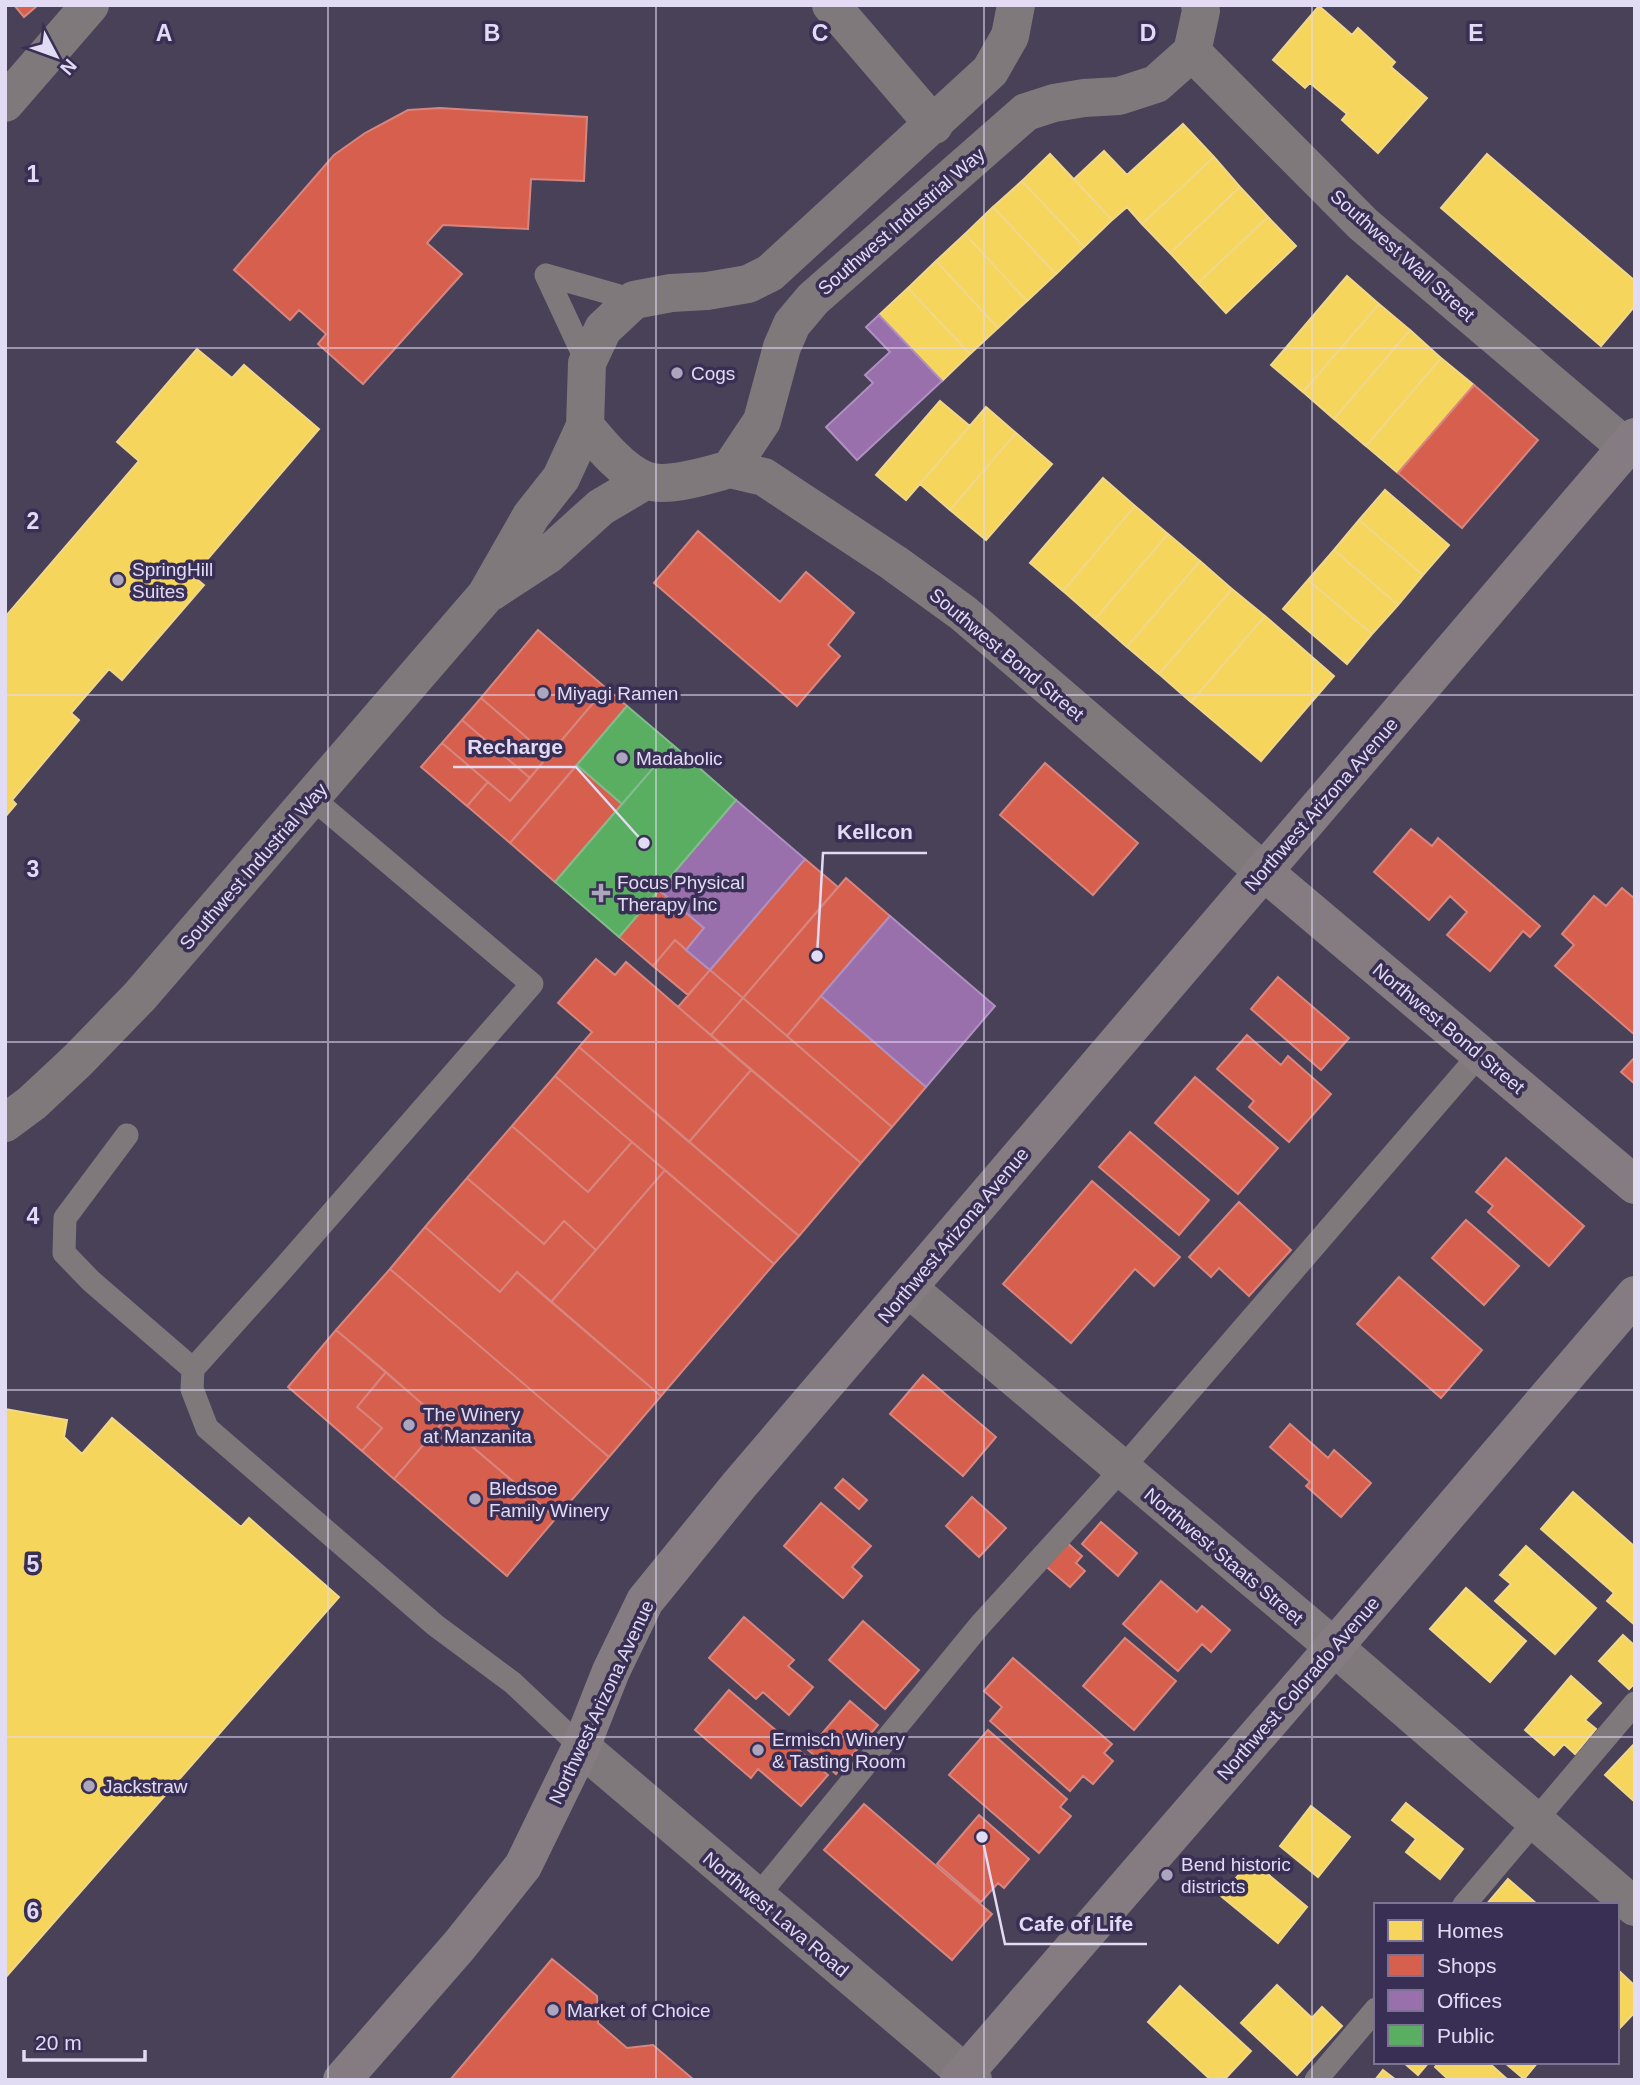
<svg xmlns="http://www.w3.org/2000/svg" width="1640" height="2085" viewBox="0 0 1640 2085" font-family="Helvetica,sans-serif">
<style>
.homes{fill:#f6d55c;stroke:#f0d78a;stroke-width:2}
.shops{fill:#d6604d;stroke:#d9857f;stroke-width:2}
.offices{fill:#9970ab;stroke:#af90c1;stroke-width:2}
.public{fill:#5aae61;stroke:#82bc8d;stroke-width:2}
.lines{fill:none;stroke-linecap:round;stroke-linejoin:round}
.service{stroke:#80797c;stroke-width:23}
.minor{stroke:#80797c;stroke-width:38}
.tertiary{stroke:#80797c;stroke-width:38}
.secondary{stroke:#847c81;stroke-width:38}
.grid{fill:none;stroke:#e1dbf4;stroke-width:2;stroke-opacity:0.55}
.poi-dot{fill:#aba5bd;stroke:#392e54;stroke-width:2.5}
.labels{text-anchor:middle;stroke-width:7;stroke-linejoin:round;paint-order:stroke}
.street-label{font-size:19px;fill:#e1dbf4;stroke:#392e54}
.poi-label{font-size:19px;fill:#e1dbf4;stroke:#392e54;text-anchor:start}
.grid-label{font-size:23px;text-anchor:middle;font-weight:bold;fill:#e1dbf4;stroke:#392e54;stroke-width:7;stroke-linejoin:round;paint-order:stroke}
.leader{fill:none;stroke:#e1dbf4;stroke-width:2.5}
.callout-dot{fill:#e1dbf4;stroke:#392e54;stroke-width:2.5}
.callout-label{font-size:21px;text-anchor:middle;font-weight:bold;fill:#e1dbf4;stroke:#392e54;stroke-width:7;stroke-linejoin:round;paint-order:stroke}
</style>
<rect width="100%" height="100%" fill="#484157"/>
<!-- homes -->
<path class="homes" d="M 1319,6 L 1352,35 L 1358,28 L 1395,62 L 1391,67 L 1427,98 L 1378,153 L 1342,120 L 1347,114 L 1310,83 L 1305,88 L 1273,60 Z
M 1183,124 L 1214,157 L 1142,224 L 1127,207 L 1112,220 L 1074,179 L 1104,151 L 1127,175 Z
M 1050,154 L 1112,220 L 1084,247 L 1022,181 Z
M 1487,154 L 1635,281 L 1635,306 L 1601,346 L 1441,208 Z
M 1214,157 L 1240,187 L 1170,253 L 1142,224 Z
M 1022,181 L 1084,247 L 1056,274 L 993,207 Z
M 1240,187 L 1268,217 L 1198,283 L 1170,253 Z
M 993,207 L 1056,274 L 1027,301 L 965,234 Z
M 1268,217 L 1296,246 L 1226,313 L 1198,283 Z
M 965,234 L 1027,301 L 998,328 L 936,261 Z
M 936,261 L 998,328 L 970,354 L 908,288 Z
M 1347,276 L 1379,304 L 1303,392 L 1271,365 Z
M 908,288 L 970,354 L 942,381 L 879,315 Z
M 1379,304 L 1410,330 L 1334,419 L 1303,392 Z
M 1410,330 L 1441,358 L 1366,446 L 1334,419 Z
M 197,349 L 232,378 L 244,365 L 319,429 L 193,576 L 204,585 L 122,680 L 109,669 L 71,713 L 79,720 L 12,800 L 16,804 L 5,817 L 5,617 L 139,461 L 117,442 Z
M 1441,358 L 1474,385 L 1398,473 L 1366,446 Z
M 940,401 L 970,426 L 906,500 L 876,475 Z
M 986,407 L 1016,433 L 950,510 L 920,484 Z
M 1016,433 L 1052,464 L 986,540 L 950,510 Z
M 1103,478 L 1135,506 L 1063,591 L 1030,563 Z
M 1385,490 L 1449,545 L 1423,575 L 1359,520 Z
M 1135,506 L 1168,534 L 1095,619 L 1063,591 Z
M 1359,520 L 1423,575 L 1398,605 L 1334,550 Z
M 1168,534 L 1200,561 L 1127,647 L 1095,619 Z
M 1334,550 L 1398,605 L 1372,634 L 1308,580 Z
M 1200,561 L 1232,589 L 1159,674 L 1127,647 Z
M 1308,580 L 1372,634 L 1347,664 L 1283,609 Z
M 1232,589 L 1265,616 L 1191,702 L 1159,674 Z
M 1265,616 L 1334,676 L 1261,761 L 1191,702 Z
M 5,1409 L 67,1420 L 64,1437 L 82,1454 L 112,1418 L 241,1527 L 249,1518 L 339,1597 L 5,1978 Z
M 1573,1492 L 1635,1547 L 1635,1625 L 1607,1601 L 1614,1593 L 1541,1529 Z
M 1526,1546 L 1596,1608 L 1555,1654 L 1495,1601 L 1511,1584 L 1500,1575 Z
M 1466,1588 L 1526,1641 L 1490,1682 L 1430,1629 Z
M 1623,1635 L 1635,1646 L 1635,1683 L 1629,1689 L 1599,1661 Z
M 1571,1676 L 1601,1703 L 1585,1720 L 1596,1729 L 1575,1754 L 1564,1744 L 1554,1755 L 1525,1730 Z
M 1635,1743 L 1635,1802 L 1605,1775 Z
M 1406,1803 L 1463,1849 L 1440,1879 L 1406,1852 L 1416,1839 L 1392,1820 Z
M 1311,1806 L 1350,1837 L 1318,1877 L 1280,1846 Z
M 1251,1860 L 1307,1907 L 1278,1943 L 1221,1896 Z
M 1508,1879 L 1538,1905 L 1486,1905 Z
M 1617,1969 L 1635,1986 L 1635,2012 L 1617,2031 Z
M 1277,1985 L 1312,2018 L 1322,2007 L 1342,2026 L 1297,2075 L 1241,2023 Z
M 1180,1986 L 1251,2051 L 1224,2080 L 1211,2080 L 1148,2022 Z
M 1403,2062 L 1429,2062 L 1418,2075 Z
M 1439,2062 L 1488,2062 L 1508,2080 L 1449,2080 L 1435,2067 Z
M 1504,2062 L 1538,2062 L 1524,2079 Z
M 1383,2070 L 1396,2080 L 1375,2080 Z"/>
<!-- shops -->
<path class="shops" d="M 14,5 L 38,5 L 24,17 Z
M 440,108 L 587,117 L 584,181 L 531,179 L 528,229 L 443,225 L 427,243 L 462,274 L 363,384 L 318,344 L 326,334 L 299,310 L 290,320 L 234,270 L 334,155 L 365,133 L 408,110 Z
M 1474,385 L 1538,440 L 1462,528 L 1398,473 Z
M 698,531 L 780,602 L 806,572 L 854,613 L 828,645 L 840,656 L 797,706 L 654,583 Z
M 538,630 L 606,688 L 548,756 L 481,698 Z
M 606,688 L 627,706 L 510,843 L 467,806 L 488,782 L 510,801 Z
M 481,698 L 548,756 L 530,778 L 462,720 Z
M 462,720 L 530,778 L 510,801 L 442,743 Z
M 442,743 L 488,782 L 467,806 L 421,767 Z
M 1045,763 L 1138,843 L 1093,895 L 1000,815 Z
M 577,765 L 622,804 L 555,882 L 510,843 Z
M 1411,829 L 1432,846 L 1438,838 L 1540,926 L 1530,937 L 1523,931 L 1490,971 L 1447,935 L 1467,912 L 1450,896 L 1429,920 L 1374,872 Z
M 805,859 L 838,887 L 743,998 L 710,970 Z
M 846,878 L 890,916 L 787,1036 L 743,998 Z
M 1622,888 L 1635,899 L 1635,1035 L 1555,966 L 1574,945 L 1562,934 L 1594,896 L 1606,906 Z
M 659,890 L 704,928 L 686,950 L 675,940 L 653,966 L 619,937 Z
M 675,940 L 710,970 L 688,995 L 653,966 Z
M 596,959 L 615,975 L 626,962 L 751,1070 L 689,1142 L 579,1047 L 592,1032 L 558,1003 Z
M 710,970 L 743,998 L 711,1035 L 678,1007 Z
M 1278,977 L 1349,1038 L 1321,1070 L 1251,1009 Z
M 821,996 L 926,1087 L 892,1127 L 787,1036 Z
M 743,998 L 892,1127 L 861,1163 L 711,1035 Z
M 1247,1035 L 1281,1065 L 1288,1056 L 1331,1094 L 1289,1142 L 1249,1107 L 1254,1101 L 1217,1069 Z
M 579,1047 L 799,1236 L 774,1264 L 555,1076 Z
M 1635,1057 L 1635,1084 L 1621,1072 Z
M 751,1070 L 861,1163 L 799,1236 L 689,1142 Z
M 555,1076 L 632,1142 L 588,1192 L 512,1126 Z
M 1195,1077 L 1278,1148 L 1238,1194 L 1155,1123 Z
M 512,1126 L 588,1192 L 632,1142 L 665,1170 L 596,1250 L 564,1221 L 544,1244 L 467,1178 Z
M 1130,1132 L 1209,1200 L 1179,1235 L 1099,1167 Z
M 1506,1158 L 1584,1226 L 1549,1266 L 1488,1212 L 1493,1206 L 1476,1192 Z
M 665,1170 L 774,1264 L 661,1396 L 551,1302 Z
M 467,1178 L 544,1244 L 564,1221 L 596,1250 L 551,1302 L 517,1272 L 500,1292 L 425,1227 Z
M 1092,1181 L 1180,1257 L 1154,1286 L 1135,1269 L 1071,1343 L 1003,1284 Z
M 1239,1202 L 1291,1250 L 1249,1296 L 1219,1268 L 1211,1277 L 1189,1257 Z
M 1466,1220 L 1519,1266 L 1484,1305 L 1432,1258 Z
M 425,1227 L 500,1292 L 517,1272 L 661,1396 L 609,1457 L 390,1269 Z
M 390,1269 L 609,1457 L 556,1518 L 336,1330 Z
M 1399,1277 L 1482,1350 L 1441,1398 L 1357,1324 Z
M 336,1330 L 386,1372 L 357,1407 L 382,1428 L 362,1451 L 288,1387 Z
M 386,1372 L 443,1422 L 394,1479 L 362,1451 L 382,1428 L 357,1407 Z
M 923,1375 L 996,1437 L 963,1476 L 890,1414 Z
M 443,1422 L 556,1518 L 507,1576 L 394,1479 Z
M 1290,1424 L 1328,1458 L 1334,1450 L 1371,1483 L 1341,1517 L 1306,1486 L 1310,1482 L 1270,1447 Z
M 843,1479 L 867,1500 L 859,1509 L 835,1488 Z
M 972,1497 L 1006,1528 L 979,1557 L 946,1526 Z
M 821,1503 L 871,1546 L 852,1567 L 862,1576 L 843,1598 L 784,1546 Z
M 1101,1522 L 1137,1553 L 1118,1576 L 1082,1544 Z
M 1063,1539 L 1082,1556 L 1076,1563 L 1085,1571 L 1070,1587 L 1042,1563 Z
M 1161,1581 L 1197,1612 L 1202,1606 L 1230,1630 L 1211,1652 L 1202,1644 L 1178,1671 L 1123,1624 Z
M 744,1617 L 794,1660 L 788,1666 L 813,1687 L 789,1715 L 763,1692 L 756,1699 L 709,1658 Z
M 863,1621 L 919,1670 L 885,1709 L 829,1660 Z
M 1125,1638 L 1176,1681 L 1134,1730 L 1083,1686 Z
M 1013,1658 L 1112,1744 L 1104,1753 L 1113,1761 L 1093,1784 L 1083,1776 L 1070,1791 L 990,1721 L 1002,1707 L 984,1691 Z
M 729,1690 L 828,1775 L 801,1806 L 758,1769 L 751,1778 L 695,1730 Z
M 850,1701 L 878,1725 L 836,1774 L 808,1750 Z
M 988,1730 L 1067,1799 L 1060,1807 L 1071,1816 L 1039,1853 L 949,1775 Z
M 864,1804 L 992,1914 L 952,1960 L 824,1850 Z
M 979,1815 L 1029,1859 L 1004,1888 L 998,1883 L 981,1902 L 937,1864 Z
M 552,1959 L 597,1996 L 598,2023 L 627,2048 L 653,2045 L 694,2080 L 450,2080 Z"/>
<!-- offices -->
<path class="offices" d="M 879,315 L 942,381 L 857,460 L 826,427 L 873,383 L 865,375 L 890,352 L 866,327 Z
M 736,800 L 805,859 L 710,970 L 686,950 L 704,928 L 659,890 Z
M 890,916 L 995,1006 L 926,1087 L 821,996 Z"/>
<!-- public -->
<path class="public" d="M 627,706 L 673,745 L 622,804 L 577,765 Z
M 673,745 L 736,800 L 619,937 L 555,882 Z"/>
<g class="lines">
<!-- service -->
<path class="service" d="M 546,275 L 587,363
M 546,275 L 634,300
M 127,1135 L 65,1218 L 64,1253 L 91,1281 L 193,1369 L 282,1270 L 532,984 L 312,798
M 193,1369 L 192,1389 L 207,1428 L 435,1625 L 513,1683 L 581,1747
M 757,1897 L 980,1625 L 1121,1470 L 1480,1054
M 1464,1905 L 1635,1703
M 1316,2080 L 1376,2009"/>
<!-- minor -->
<path class="minor" d="M 831,5 L 934,125
M 5,103 L 90,5
M 908,1288 L 1334,1647 L 1635,1907
M 581,1747 L 973,2080"/>
<!-- tertiary -->
<path class="tertiary" d="M 1192,52 L 1363,224 L 1626,447
M 585,426 C 600,444 622,471 645,480 C 666,489 708,475 730,469 L 762,421 L 782,347 L 792,324 L 813,299 L 1026,112 L 1054,103 L 1084,98 L 1119,96 L 1156,84 L 1192,52 L 1201,11 L 1200,5
M 730,469 L 764,477 L 894,563 L 963,613 L 1263,871
M 491,592 L 549,554 L 601,507 L 645,481
M 5,1123 L 32,1103 L 78,1060 L 140,996 L 486,595 L 531,516 L 561,478 L 585,426 L 587,363 L 603,329 L 634,300 L 671,293 L 707,291 L 748,284 L 770,273 L 990,71 L 1010,36 L 1016,5"/>
<!-- secondary -->
<path class="secondary" d="M 1263,871 L 1635,1185
M 342,2080 L 459,1946 L 523,1866 L 581,1747 L 611,1671 L 645,1601 L 740,1484 L 1635,437
M 959,2080 L 1334,1647 L 1635,1295"/>
</g>
<!-- grid -->
<path class="grid" d="M 328,5 L 328,2080M 656,5 L 656,2080M 984,5 L 984,2080M 1312,5 L 1312,2080M 5,348 L 1635,348M 5,695 L 1635,695M 5,1042 L 1635,1042M 5,1390 L 1635,1390M 5,1737 L 1635,1737"/>
<!-- markers -->
<g class="poi-dot">
<circle cx="677" cy="373" r="7"/>
<circle cx="118" cy="580" r="7"/>
<circle cx="543" cy="693" r="7"/>
<circle cx="622" cy="758" r="7"/>
<path d="M597.5 882.5h7v7h7v7h-7v7h-7v-7h-7v-7h7z"/>
<circle cx="409" cy="1425" r="7"/>
<circle cx="475" cy="1499" r="7"/>
<circle cx="758" cy="1750" r="7"/>
<circle cx="89" cy="1786" r="7"/>
<circle cx="1167" cy="1875" r="7"/>
<circle cx="553" cy="2010" r="7"/>
</g>
<g class="labels">
<!-- street labels -->
<g class="street-label">
<text transform="translate(901 221) rotate(-41)" y="7">Southwest Industrial Way</text>
<text transform="translate(1403 255) rotate(42)" y="7">Southwest Wall Street</text>
<text transform="translate(1007 654) rotate(40)" y="7">Southwest Bond Street</text>
<text transform="translate(1321 804) rotate(-49)" y="7">Northwest Arizona Avenue</text>
<text transform="translate(253 866) rotate(-49)" y="7">Southwest Industrial Way</text>
<text transform="translate(1449 1028) rotate(40)" y="7">Northwest Bond Street</text>
<text transform="translate(953 1235) rotate(-50)" y="7">Northwest Arizona Avenue</text>
<text transform="translate(1224 1556) rotate(40)" y="7">Northwest Staats Street</text>
<text transform="translate(1298 1688) rotate(-49)" y="7">Northwest Colorado Avenue</text>
<text transform="translate(601 1702) rotate(-65)" y="7">Northwest Arizona Avenue</text>
<text transform="translate(776 1914) rotate(40)" y="7">Northwest Lava Road</text>
</g>
<!-- poi labels -->
<g class="poi-label">
<text x="691" y="380">Cogs</text>
<text x="132" y="576">SpringHill<tspan x="132" dy="22">Suites</tspan></text>
<text x="557" y="700">Miyagi Ramen</text>
<text x="636" y="765">Madabolic</text>
<text x="617" y="889">Focus Physical<tspan x="617" dy="22">Therapy Inc</tspan></text>
<text x="423" y="1421">The Winery<tspan x="423" dy="22">at Manzanita</tspan></text>
<text x="489" y="1495">Bledsoe<tspan x="489" dy="22">Family Winery</tspan></text>
<text x="772" y="1746">Ermisch Winery<tspan x="772" dy="22">&amp; Tasting Room</tspan></text>
<text x="103" y="1793">Jackstraw</text>
<text x="1181" y="1871">Bend historic<tspan x="1181" dy="22">districts</tspan></text>
<text x="567" y="2017">Market of Choice</text>
</g>
</g>
<g class="grid-label">
<text x="164" y="41">A</text>
<text x="492" y="41">B</text>
<text x="820" y="41">C</text>
<text x="1148" y="41">D</text>
<text x="1476" y="41">E</text>
<text x="33" y="182">1</text>
<text x="33" y="529">2</text>
<text x="33" y="877">3</text>
<text x="33" y="1224">4</text>
<text x="33" y="1572">5</text>
<text x="33" y="1919">6</text>
</g>
<!-- callouts -->
<path class="leader" d="M644 843L576 767H453M817 956L823 853H927M982 1837L1005 1944H1147"/>
<g class="callout-dot">
<circle cx="644" cy="843" r="7"/>
<circle cx="817" cy="956" r="7"/>
<circle cx="982" cy="1837" r="7"/>
</g>
<g class="callout-label">
<text x="515" y="754">Recharge</text>
<text x="875" y="839">Kellcon</text>
<text x="1076" y="1931">Cafe of Life</text>
</g>
<!-- border -->
<rect width="1640" height="2085" fill="none" stroke="#e1dbf4" stroke-width="14"/>
<!-- legend -->
<rect x="1374" y="1903" width="245" height="161" fill="#392e54" stroke="#7c7394" stroke-width="2"/>
<rect x="1388" y="1920" width="35" height="21" fill="#f6d55c" stroke="#7c7394" stroke-width="2"/>
<text x="1437" y="1938" font-size="21" fill="#e1dbf4">Homes</text>
<rect x="1388" y="1955" width="35" height="21" fill="#d6604d" stroke="#7c7394" stroke-width="2"/>
<text x="1437" y="1973" font-size="21" fill="#e1dbf4">Shops</text>
<rect x="1388" y="1990" width="35" height="21" fill="#9970ab" stroke="#7c7394" stroke-width="2"/>
<text x="1437" y="2008" font-size="21" fill="#e1dbf4">Offices</text>
<rect x="1388" y="2025" width="35" height="21" fill="#5aae61" stroke="#7c7394" stroke-width="2"/>
<text x="1437" y="2043" font-size="21" fill="#e1dbf4">Public</text>
<!-- north arrow -->
<g transform="translate(56 56) rotate(131)" stroke="#392e54" stroke-width="5" paint-order="stroke">
<path d="M0-5L12 26L0 18L-12 26Z" fill="#e1dbf4"/>
<text y="-10" font-size="19" font-weight="bold" text-anchor="middle" fill="#e1dbf4">N</text>
</g>
<!-- scale -->
<path d="M24 2050v10h121v-10" fill="none" stroke="#e1dbf4" stroke-width="3.5"/>
<text x="35" y="2050" font-size="21" fill="#e1dbf4" stroke="#392e54" stroke-width="5" paint-order="stroke">20 m</text>
</svg>
